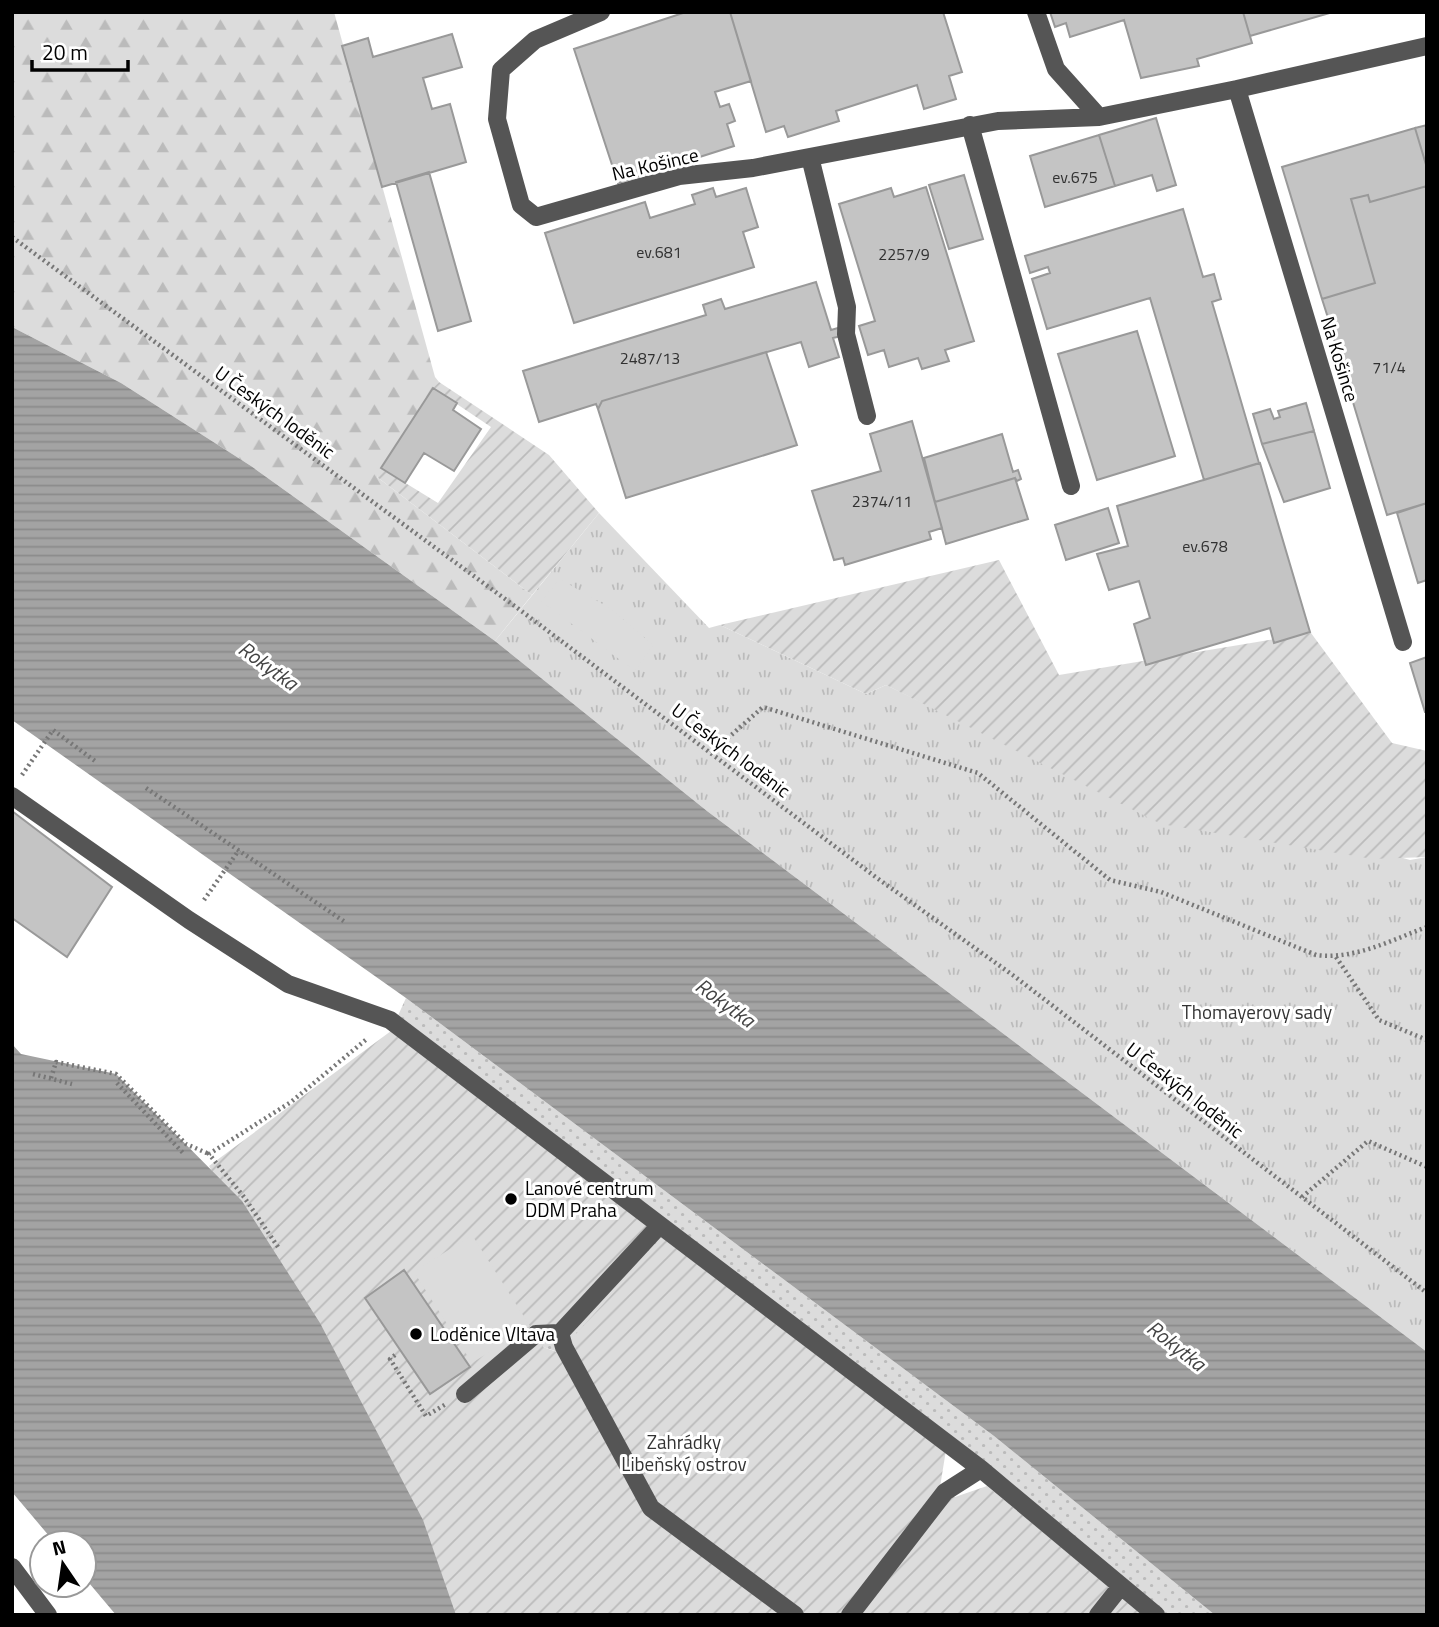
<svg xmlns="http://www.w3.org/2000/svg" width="1439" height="1627" viewBox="0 0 1439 1627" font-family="'Titillium Web',sans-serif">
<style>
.grass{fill:url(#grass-dots)}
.forest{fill:url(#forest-firs)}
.park{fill:url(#park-tufts)}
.garden{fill:url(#garden-furrows)}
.pitch{fill:#dcdcdc}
.water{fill:url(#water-rules)}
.building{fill:#c4c4c4;stroke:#999;stroke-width:2}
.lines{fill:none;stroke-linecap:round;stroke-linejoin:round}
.path{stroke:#777;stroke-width:4.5;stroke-dasharray:2 3.5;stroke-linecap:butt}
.minor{stroke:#555;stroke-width:18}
.poi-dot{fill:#000;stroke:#fff;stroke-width:2.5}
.labels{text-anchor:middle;stroke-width:6;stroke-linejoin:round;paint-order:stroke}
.number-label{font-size:16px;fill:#313131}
.street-label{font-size:19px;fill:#000;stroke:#fff}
.park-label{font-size:19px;fill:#333;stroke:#fff}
.poi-label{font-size:19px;fill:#000;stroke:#fff;text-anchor:start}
.water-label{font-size:21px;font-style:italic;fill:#444;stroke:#fff}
</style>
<defs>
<pattern id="grass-dots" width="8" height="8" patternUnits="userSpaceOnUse" patternTransform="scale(1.75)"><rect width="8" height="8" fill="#dcdcdc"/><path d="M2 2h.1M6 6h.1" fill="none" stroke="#bbb" stroke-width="1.8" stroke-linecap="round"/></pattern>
<pattern id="forest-firs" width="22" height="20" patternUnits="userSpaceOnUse" patternTransform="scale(1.75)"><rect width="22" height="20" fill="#dcdcdc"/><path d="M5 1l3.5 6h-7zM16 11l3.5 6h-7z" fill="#bbb"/></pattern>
<pattern id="park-tufts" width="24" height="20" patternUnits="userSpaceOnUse" patternTransform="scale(1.75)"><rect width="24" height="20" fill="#dcdcdc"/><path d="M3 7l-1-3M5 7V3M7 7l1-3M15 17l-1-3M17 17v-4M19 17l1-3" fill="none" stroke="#bbb"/></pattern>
<pattern id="garden-furrows" width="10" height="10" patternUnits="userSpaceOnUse" patternTransform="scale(1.75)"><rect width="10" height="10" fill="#dcdcdc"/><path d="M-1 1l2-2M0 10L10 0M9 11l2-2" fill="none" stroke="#bbb"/></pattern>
<pattern id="water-rules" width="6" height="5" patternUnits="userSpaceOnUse" patternTransform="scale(1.75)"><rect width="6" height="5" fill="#a3a3a3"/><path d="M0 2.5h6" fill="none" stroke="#8b8b8b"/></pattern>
</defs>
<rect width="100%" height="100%" fill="#fff"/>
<!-- grass -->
<path class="grass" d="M 406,998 L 994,1436 L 1215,1615 L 1144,1615 L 946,1449 L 564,1347 L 558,1352 L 543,1347 L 548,1334 L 391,1031 Z"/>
<!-- forest -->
<path class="forest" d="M 12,12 L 334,12 L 435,377 L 439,382 L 377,477 L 532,595 L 495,641 L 251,466 L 121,383 L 12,327 Z"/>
<!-- park -->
<path class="park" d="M 599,513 L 709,628 L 720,625 L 866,694 L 886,685 L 1015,748 L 1410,860 L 1427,857 L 1427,1352 L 707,811 L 495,641 Z"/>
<!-- garden -->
<path class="garden" d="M 439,382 L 549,455 L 599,513 L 532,595 L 377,477 L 381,468 L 438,503 L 491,427 L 433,388 Z
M 999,560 L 1059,675 L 1311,633 L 1392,743 L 1427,751 L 1427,857 L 1373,859 L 1161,824 L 886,685 L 866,694 L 720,625 Z
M 391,1031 L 649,1224 L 548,1334 L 543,1347 L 557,1352 L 564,1347 L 665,1236 L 946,1450 L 940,1487 L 955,1497 L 987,1486 L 1144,1615 L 455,1615 L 209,1166 Z"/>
<!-- pitch -->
<path class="pitch" d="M 560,579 L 611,609 L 653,645 L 635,671 L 541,601 Z
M 472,1235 L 530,1326 L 472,1363 L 414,1272 Z"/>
<!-- water -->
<path class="water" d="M 12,327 L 121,383 L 251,466 L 495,641 L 707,811 L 1427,1352 L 1427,1615 L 1215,1615 L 994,1436 L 406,998 L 12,720 Z
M 12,1044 L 21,1054 L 116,1074 L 242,1201 L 320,1323 L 423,1520 L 456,1615 L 116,1615 L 84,1577 L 84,1543 L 55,1543 L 12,1492 Z"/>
<!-- building -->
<path class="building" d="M 686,12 L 730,12 L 751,81 L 715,92 L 720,107 L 729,104 L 735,121 L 727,124 L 734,146 L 618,183 L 574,49 Z
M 730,12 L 943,12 L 962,72 L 949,76 L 956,99 L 924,109 L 917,85 L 836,111 L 839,121 L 788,137 L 784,126 L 766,132 Z
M 1050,12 L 1243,12 L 1252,43 L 1197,59 L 1199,66 L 1141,78 L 1124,20 L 1070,37 L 1066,23 L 1055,27 Z
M 1243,12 L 1333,12 L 1250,36 Z
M 452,34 L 462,67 L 423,78 L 432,109 L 450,104 L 466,162 L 382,187 L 342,46 L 368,38 L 373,57 Z
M 1156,118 L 1176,185 L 1157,191 L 1152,175 L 1115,186 L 1099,135 Z
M 1427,125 L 1427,168 L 1415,128 Z
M 1415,128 L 1427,168 L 1427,186 L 1370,202 L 1368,195 L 1351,199 L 1375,283 L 1322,299 L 1282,167 Z
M 1099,135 L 1115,186 L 1045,207 L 1030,156 Z
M 429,172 L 471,321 L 438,331 L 396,182 Z
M 964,175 L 983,239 L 949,249 L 929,185 Z
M 1427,186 L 1427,503 L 1387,515 L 1330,326 L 1325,328 L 1323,322 L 1329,321 L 1322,299 L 1375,283 L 1351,199 L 1368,195 L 1370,202 Z
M 926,187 L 974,341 L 945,350 L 949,361 L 922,369 L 918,358 L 889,367 L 884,350 L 868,355 L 859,326 L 875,321 L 839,204 L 891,188 L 894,197 Z
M 713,188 L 716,197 L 746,188 L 758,227 L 743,232 L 754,267 L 574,323 L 545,233 L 645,202 L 650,218 L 695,204 L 692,195 Z
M 1183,209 L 1203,277 L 1214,274 L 1221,299 L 1212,302 L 1259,463 L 1204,480 L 1150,298 L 1047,329 L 1032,279 L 1050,273 L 1048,267 L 1030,273 L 1025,256 Z
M 816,282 L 831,330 L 838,328 L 841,336 L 833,338 L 839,357 L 809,367 L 801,342 L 602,401 L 598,409 L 596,404 L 539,422 L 523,371 L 706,315 L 703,305 L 721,299 L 725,309 Z
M 1137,331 L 1175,456 L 1097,480 L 1058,354 Z
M 766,352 L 797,445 L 626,498 L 598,409 L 602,401 Z
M 433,388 L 457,403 L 453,410 L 481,429 L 454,471 L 424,453 L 405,483 L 381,468 Z
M 1306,403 L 1314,431 L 1262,444 L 1253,414 L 1270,409 L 1274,419 L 1280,417 L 1278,411 Z
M 912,421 L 942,528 L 929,532 L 931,539 L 845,565 L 843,558 L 834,560 L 812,491 L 881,471 L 870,434 Z
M 1314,431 L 1330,488 L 1284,502 L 1262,444 Z
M 1002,434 L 1013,472 L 1018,470 L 1021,479 L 1017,481 L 1015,478 L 935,502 L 924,458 Z
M 1260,463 L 1310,632 L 1274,643 L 1270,628 L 1146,665 L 1134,624 L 1150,618 L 1139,581 L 1109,590 L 1097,554 L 1128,546 L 1117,506 Z
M 1015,478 L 1028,519 L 946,544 L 935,502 Z
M 1427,503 L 1427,580 L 1418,583 L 1397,513 Z
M 1108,508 L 1119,543 L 1066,560 L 1055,525 Z
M 1427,657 L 1427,712 L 1425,712 L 1410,663 Z
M 12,811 L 112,887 L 67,957 L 12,918 Z
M 404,1270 L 470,1367 L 430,1394 L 365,1298 Z"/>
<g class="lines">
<!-- path -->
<path class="path" d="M 12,237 L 516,607 L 877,878 L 1014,976 L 1427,1293
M 711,753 L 763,707 L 978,773 L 1110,880 L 1161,892 L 1316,955 C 1355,960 1391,940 1427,927
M 22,775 L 53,730 L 95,761
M 146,788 L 345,922
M 204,900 L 239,850
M 1336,957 L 1379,1020 L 1427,1040
M 33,1074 L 72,1084
M 51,1078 L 56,1062 L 116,1074 L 186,1144 L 209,1154
M 117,1083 L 185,1155
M 1302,1197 L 1368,1141 L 1427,1167
M 278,1247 L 244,1197 L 209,1154 L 291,1102 L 368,1038
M 395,1355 L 390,1359 L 426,1416 L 446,1404"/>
<!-- minor -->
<path class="minor" d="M 601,12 L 535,40 L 501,70 L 497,119 L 521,205 L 536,217 L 679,176 L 753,168 L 998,121 L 1099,117 L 1237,89
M 1036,12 L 1056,69 L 1099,117
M 970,125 L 1071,486
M 810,157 L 847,307 L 846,334 L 867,416
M 1403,642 L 1237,89 L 1427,46
M 12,796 L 189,920 L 288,984 L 390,1020 L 981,1469 L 1156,1615
M 660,1225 L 560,1333 L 564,1347 L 651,1508 L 795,1615
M 465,1394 L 536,1334 L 560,1333
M 12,1567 L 48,1615
M 850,1615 L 945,1492 L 981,1469
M 1098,1615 L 1121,1586"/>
</g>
<!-- markers -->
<g class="poi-dot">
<circle cx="511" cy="1199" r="7"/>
<circle cx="416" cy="1334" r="7"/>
</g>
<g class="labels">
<!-- number labels -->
<g class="number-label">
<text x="1075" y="183">ev.675</text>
<text x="659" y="258">ev.681</text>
<text x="904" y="260">2257/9</text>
<text x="650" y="364">2487/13</text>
<text x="1389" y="373">71/4</text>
<text x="882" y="507">2374/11</text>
<text x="1205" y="552">ev.678</text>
</g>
<!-- street labels -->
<g class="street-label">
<text transform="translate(655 164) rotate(-13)" y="7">Na Košince</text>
<text transform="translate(1340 359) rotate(73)" y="7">Na Košince</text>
<text transform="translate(275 412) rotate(36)" y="7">U Českých loděnic</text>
<text transform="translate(731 750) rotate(37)" y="7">U Českých loděnic</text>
<text transform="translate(1185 1090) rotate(38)" y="7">U Českých loděnic</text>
</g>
<!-- park labels -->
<g class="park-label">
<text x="1257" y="1019">Thomayerovy sady</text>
<text x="684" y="1449">Zahrádky<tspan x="684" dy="22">Libeňský ostrov</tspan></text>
</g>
<!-- poi labels -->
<g class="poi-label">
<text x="525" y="1195">Lanové centrum<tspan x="525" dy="22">DDM Praha</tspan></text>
<text x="430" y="1341">Loděnice Vltava</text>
</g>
<!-- water labels -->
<g class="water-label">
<text transform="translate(268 666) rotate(36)" y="7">Rokytka</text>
<text transform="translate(725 1003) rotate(36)" y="7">Rokytka</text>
<text transform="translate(1176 1346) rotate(38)" y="7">Rokytka</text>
</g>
</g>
<!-- border -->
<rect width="1439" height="1627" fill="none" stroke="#000000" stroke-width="28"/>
<!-- north arrow -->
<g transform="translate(63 1564) rotate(347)"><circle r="33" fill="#ffffff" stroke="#999999" stroke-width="2"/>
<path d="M0-5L12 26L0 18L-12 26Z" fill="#000000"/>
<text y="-10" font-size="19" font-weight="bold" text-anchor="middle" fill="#000000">N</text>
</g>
<!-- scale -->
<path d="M32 60v10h96v-10" fill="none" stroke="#000000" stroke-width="3.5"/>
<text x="42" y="60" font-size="21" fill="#000000" stroke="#ffffff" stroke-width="5" paint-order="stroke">20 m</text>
</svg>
